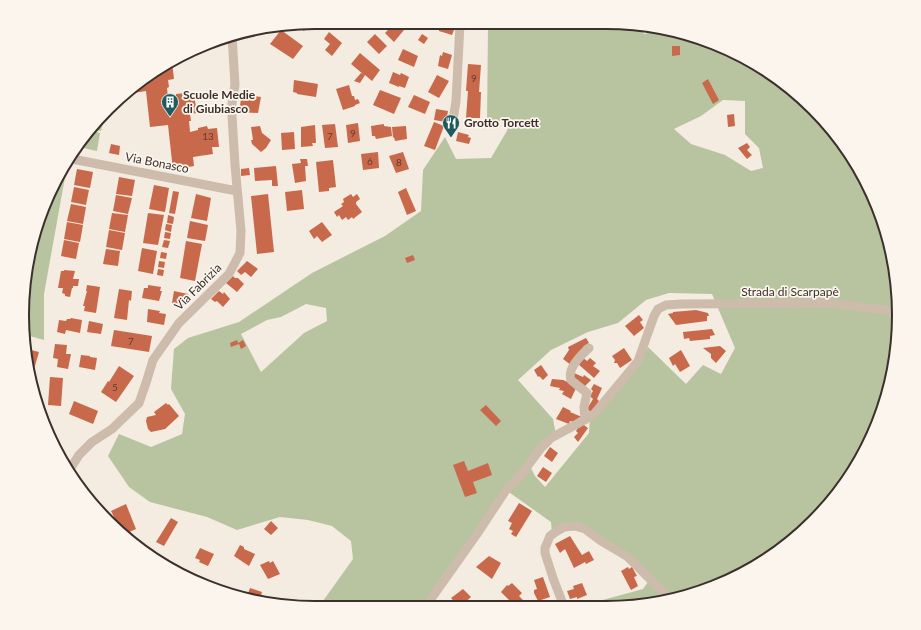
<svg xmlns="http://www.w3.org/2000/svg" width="921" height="630" viewBox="0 0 921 630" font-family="Lato,sans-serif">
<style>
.green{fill:#b8c4a0;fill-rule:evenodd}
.building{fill:#c8694b}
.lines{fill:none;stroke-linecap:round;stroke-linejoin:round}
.street{stroke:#cdbbac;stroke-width:9}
.labels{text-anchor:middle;stroke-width:3.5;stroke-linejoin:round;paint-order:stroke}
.number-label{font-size:10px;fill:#5e3e33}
.poi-label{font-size:12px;font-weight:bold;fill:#3b302b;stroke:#fbf5ee;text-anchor:start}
.street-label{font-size:12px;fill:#3b302b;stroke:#fbf5ee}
.rim{fill:none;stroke:#3b302b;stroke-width:2}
</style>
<rect width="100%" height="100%" fill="#f4ebe1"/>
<!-- green -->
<path class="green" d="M 488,25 L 639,27 L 644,34 L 665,28 L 752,61 L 813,108 L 850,152 L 877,203 L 893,258 L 899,315 L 893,372 L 877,427 L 849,478 L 813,522 L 736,578 L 663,602 L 588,604 L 643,589 L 650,579 L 581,527 L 552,534 L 551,522 L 506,490 L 429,606 L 318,608 L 353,559 L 351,541 L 332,526 L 308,520 L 280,517 L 237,530 L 207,517 L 150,502 L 129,487 L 108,456 L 119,434 L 151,447 L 182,434 L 185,414 L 171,389 L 174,349 L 188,338 L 239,322 L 312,273 L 385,236 L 421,211 L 423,170 L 445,137 L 456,159 L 491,158 L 508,129 L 501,121 L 487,123 ZM 723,100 L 745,101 L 745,134 L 759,148 L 763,168 L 751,171 L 725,155 L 691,144 L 674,129 L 701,116 ZM 669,293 L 712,294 L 735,348 L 721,374 L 703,365 L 686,384 L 648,347 L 637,367 L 590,417 L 589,433 L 545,487 L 535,476 L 529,464 L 556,435 L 553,419 L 518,380 L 551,350 L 588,332 L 618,323 L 646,300 ZM 306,304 L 326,308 L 327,321 L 304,333 L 261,372 L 241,334 L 267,320 L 281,317 Z
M 105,113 L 101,131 L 90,129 L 95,122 Z
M 89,130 L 100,133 L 97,151 L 79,147 Z
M 67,166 L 44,294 L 44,340 L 26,335 L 24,277 L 44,203 Z"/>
<!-- building -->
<path class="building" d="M 311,23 L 304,31 L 295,25 L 304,23 Z
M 391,23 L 397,23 L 404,30 L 394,42 L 385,33 L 393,25 Z
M 439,24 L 454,25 L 454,30 L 452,35 L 439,31 Z
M 281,30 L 303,46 L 293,59 L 270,44 Z
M 329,32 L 342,43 L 332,56 L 325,50 L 330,44 L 324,39 Z
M 375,34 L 387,46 L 379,54 L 367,42 Z
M 422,34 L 428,38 L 424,44 L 418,40 Z
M 672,46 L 680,46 L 680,55 L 672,56 Z
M 403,49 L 418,56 L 414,67 L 398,60 Z
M 443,52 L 452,55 L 448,69 L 438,66 L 440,55 L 442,56 Z
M 360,53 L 380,70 L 372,81 L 365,75 L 360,83 L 354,81 L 361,73 L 363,74 L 351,64 Z
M 172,62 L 174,79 L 168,80 L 169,87 L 167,88 L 168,98 L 176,97 L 176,94 L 185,93 L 186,96 L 194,95 L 197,113 L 190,114 L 191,121 L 189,121 L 190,132 L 198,130 L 198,128 L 207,126 L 208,129 L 217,128 L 219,147 L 212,147 L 213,154 L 193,157 L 194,166 L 173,170 L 168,125 L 150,127 L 146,91 L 127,94 L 152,71 Z
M 468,64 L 481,65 L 479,92 L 481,92 L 480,118 L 466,118 L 468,91 L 466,91 Z
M 393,72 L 400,75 L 401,73 L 409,77 L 405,88 L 399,86 L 399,87 L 389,83 Z
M 437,75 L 449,81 L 439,98 L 428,92 Z
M 708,79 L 719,100 L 713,104 L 702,83 Z
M 294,80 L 318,84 L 316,97 L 297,94 L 297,93 L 293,92 Z
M 349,85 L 352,96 L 354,96 L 355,100 L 358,99 L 360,103 L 355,105 L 355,106 L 343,110 L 336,89 Z
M 380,90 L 401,98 L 394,114 L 373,105 Z
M 246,95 L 261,97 L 258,113 L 239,112 L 241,99 L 246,100 Z
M 414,95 L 430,102 L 425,114 L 408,107 Z
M 436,109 L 448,111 L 446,122 L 434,120 Z
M 734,114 L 735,126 L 728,127 L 727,115 Z
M 434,122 L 444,126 L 435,150 L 424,146 Z
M 358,123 L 360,141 L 348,143 L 346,125 Z
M 335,124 L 338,147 L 325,148 L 322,125 Z
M 384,124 L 384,126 L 391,127 L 392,136 L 376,139 L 375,136 L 372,136 L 371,126 Z
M 315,125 L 316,143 L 312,143 L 313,146 L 301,147 L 301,127 Z
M 260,126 L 262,133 L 271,140 L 266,148 L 261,152 L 252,144 L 251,140 L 253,140 L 251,127 Z
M 406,126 L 407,139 L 395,141 L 394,137 L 393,138 L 392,127 Z
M 294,132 L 295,149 L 282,150 L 281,133 Z
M 458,132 L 469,135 L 468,137 L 471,138 L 469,144 L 456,141 Z
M 747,143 L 750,147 L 747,150 L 752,155 L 747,159 L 738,148 Z
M 111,144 L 120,146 L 119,155 L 109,153 Z
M 378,152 L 379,168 L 363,170 L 361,154 Z
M 403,152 L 409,169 L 396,173 L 389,156 Z
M 300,159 L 307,159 L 308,166 L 305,166 L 306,181 L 295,183 L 292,164 L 301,163 Z
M 333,160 L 336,187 L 329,188 L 329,191 L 319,192 L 316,162 Z
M 276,166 L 278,186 L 272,186 L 272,180 L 255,181 L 254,168 Z
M 249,168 L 250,175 L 241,176 L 241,169 Z
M 77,169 L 93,172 L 90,188 L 74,185 Z
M 119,177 L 135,180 L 132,196 L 116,194 Z
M 154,185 L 169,188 L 165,212 L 149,209 Z
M 74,187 L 89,190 L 86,205 L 71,202 Z
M 406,188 L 416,211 L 407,215 L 398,192 Z
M 302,190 L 304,209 L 287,211 L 285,192 Z
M 173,191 L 179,192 L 175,214 L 169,213 Z
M 196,194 L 211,198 L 207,221 L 191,218 Z
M 268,194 L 274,252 L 257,254 L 251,196 Z
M 351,194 L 353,197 L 357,194 L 360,199 L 356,202 L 356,204 L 362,212 L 353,219 L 352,217 L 348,220 L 346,217 L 342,220 L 339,215 L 337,217 L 334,212 L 343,206 L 341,204 L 344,202 L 343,199 Z
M 116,195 L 132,198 L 128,214 L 113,211 Z
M 71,204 L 86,207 L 83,224 L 67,221 Z
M 112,213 L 128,215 L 125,232 L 109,229 Z
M 148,213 L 164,215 L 158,245 L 143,243 Z
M 168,215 L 174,217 L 173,224 L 167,223 Z
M 190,221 L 208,225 L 205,241 L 187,238 Z
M 67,222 L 83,225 L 80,242 L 64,239 Z
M 322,222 L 332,235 L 322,242 L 317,236 L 314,239 L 309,231 Z
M 166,224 L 172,225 L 171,232 L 165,230 Z
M 109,230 L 125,233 L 122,250 L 106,247 Z
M 165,232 L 171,233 L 170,239 L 164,238 Z
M 64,240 L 79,243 L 76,259 L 61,256 Z
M 164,240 L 170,241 L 168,248 L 162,247 Z
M 186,241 L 202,244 L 195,281 L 180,278 Z
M 142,248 L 157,251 L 153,274 L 138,271 Z
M 106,249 L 120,251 L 118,266 L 103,264 Z
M 161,252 L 167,253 L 166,259 L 160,258 Z
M 413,255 L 415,260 L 407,263 L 405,258 Z
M 159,261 L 165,262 L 164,268 L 158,267 Z
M 247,261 L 258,269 L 251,277 L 245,272 L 241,275 L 237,271 Z
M 158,269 L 164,270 L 163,276 L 157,275 Z
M 64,270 L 75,271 L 73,279 L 79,279 L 78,286 L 73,286 L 73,288 L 72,288 L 70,297 L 65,296 L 65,294 L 62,293 L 63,288 L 58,288 L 61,271 L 64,271 Z
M 233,276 L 235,278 L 238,278 L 244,284 L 237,292 L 226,283 Z
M 87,285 L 100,287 L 96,313 L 84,311 L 85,306 L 83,306 L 87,291 L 86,291 Z
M 148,285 L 161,287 L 160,291 L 162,291 L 159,301 L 142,298 L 144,288 L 148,288 Z
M 119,289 L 132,291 L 131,301 L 129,300 L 127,320 L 114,318 Z
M 174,291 L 188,294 L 187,300 L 185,300 L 184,305 L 172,303 Z
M 219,291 L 223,294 L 224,292 L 230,299 L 223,307 L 217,301 L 215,302 L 211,299 Z
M 148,309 L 160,311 L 159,313 L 166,314 L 164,325 L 147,322 Z
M 696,310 L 708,313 L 709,316 L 707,316 L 707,321 L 676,325 L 668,314 L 673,313 L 673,312 Z
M 639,315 L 643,320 L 640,322 L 644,328 L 634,336 L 625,326 Z
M 71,318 L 82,320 L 80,333 L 66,330 L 65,334 L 57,332 L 59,320 L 66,321 L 67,319 L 70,319 Z
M 89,321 L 103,324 L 101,334 L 87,332 Z
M 712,329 L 715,335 L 710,336 L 710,339 L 690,341 L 689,338 L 684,339 L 683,332 Z
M 114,330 L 152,336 L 149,352 L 111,346 Z
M 586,338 L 589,343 L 584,346 L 571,365 L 563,359 L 569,350 L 568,347 Z
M 237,340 L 238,343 L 243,340 L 246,346 L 241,349 L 239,344 L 231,347 L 230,343 Z
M 55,344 L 67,345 L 66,354 L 71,354 L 68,369 L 57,367 L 58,359 L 53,358 Z
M 720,346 L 726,351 L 716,363 L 711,358 L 711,354 L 703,348 Z
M 624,348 L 632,360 L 620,368 L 617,363 L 614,363 L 615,360 L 612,356 Z
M 27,349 L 39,352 L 32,376 L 29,375 L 28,372 Z
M 681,350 L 690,366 L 680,372 L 675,364 L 673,366 L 669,358 Z
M 81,355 L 90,356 L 90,357 L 97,358 L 95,370 L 79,367 Z
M 582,357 L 587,361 L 590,358 L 596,363 L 593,366 L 600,371 L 594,378 L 577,363 Z
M 541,365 L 548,375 L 543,380 L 539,376 L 538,377 L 534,370 Z
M 119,366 L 134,376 L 116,402 L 101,392 L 108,381 L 109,382 Z
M 574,373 L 583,377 L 584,375 L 591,380 L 584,387 L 574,379 Z
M 50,377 L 63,378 L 61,406 L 48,405 Z
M 552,379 L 563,380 L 577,386 L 571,399 L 562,394 L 564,391 L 559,390 L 560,388 L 550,386 Z
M 594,384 L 602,388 L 597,399 L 599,401 L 592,413 L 587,409 L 593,399 L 590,396 L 593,391 L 591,389 Z
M 74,401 L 98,411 L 93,424 L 69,414 Z
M 166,403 L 168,405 L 169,404 L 179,416 L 165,429 L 151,432 L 148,429 L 146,421 L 147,417 L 156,415 L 154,412 Z
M 486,405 L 501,421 L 496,426 L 480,410 Z
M 563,407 L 571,411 L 570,412 L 582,417 L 577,423 L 570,421 L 569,424 L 556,419 Z
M 581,423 L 588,428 L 578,442 L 574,437 L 578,433 L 576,431 Z
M 550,447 L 558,453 L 552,462 L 544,456 Z
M 464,461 L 468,471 L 488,463 L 492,475 L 473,482 L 477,493 L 465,497 L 453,465 Z
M 543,467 L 552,473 L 546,482 L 537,476 Z
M 519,503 L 532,511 L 516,537 L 511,534 L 513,531 L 509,529 L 512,523 L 508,521 Z
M 126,504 L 136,529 L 123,535 L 111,511 Z
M 171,518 L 178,522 L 164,546 L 156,542 Z
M 271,521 L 278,528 L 271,535 L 264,529 Z
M 570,536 L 582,555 L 589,551 L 594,560 L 586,564 L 585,562 L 574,568 L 565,549 L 560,553 L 555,544 Z
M 240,545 L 244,547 L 244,549 L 255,554 L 249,566 L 234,556 Z
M 200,548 L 214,554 L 208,566 L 199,562 L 200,560 L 195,558 Z
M 489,556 L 501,563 L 492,579 L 476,567 Z
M 269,561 L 270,563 L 273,561 L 280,574 L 268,579 L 260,565 Z
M 628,567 L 629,569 L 632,567 L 637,576 L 634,577 L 638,586 L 631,590 L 621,571 Z
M 543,577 L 550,597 L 538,601 L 534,593 L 534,590 L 537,589 L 534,580 Z
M 512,583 L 522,593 L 519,596 L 528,605 L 514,605 L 501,592 L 507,585 L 508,586 Z
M 582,583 L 587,595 L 577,599 L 577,597 L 570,599 L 567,591 L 574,589 L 573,586 Z
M 250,588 L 262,592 L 259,602 L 246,599 Z
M 463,589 L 471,597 L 461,606 L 458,606 L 451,598 Z"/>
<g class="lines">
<!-- street -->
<path class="street" d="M 452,127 L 456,101 L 460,24
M 72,159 L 237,191
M 585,420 L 584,407 L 587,393 L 571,380 C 567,369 581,355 589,348
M 70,469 L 79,455 L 92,442 L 112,429 L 139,403 L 146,383 L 153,360 L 179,323 L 229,274 L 240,253 L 241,231 L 235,165 L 232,116 L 232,104 L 235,85 L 232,35
M 563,604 L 553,578 L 545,553 L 545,548 L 550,536 L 557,531 L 564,527 L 575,526 L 585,529 L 601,541 L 628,557 L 671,600
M 429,606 L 431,599 L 477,534 L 506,490 L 520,476 L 541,448 L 551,438 L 577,424 L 594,414 L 638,361 L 654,316 L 658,309 L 666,305 L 681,304 L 831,303 L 899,312"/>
</g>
<!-- icons -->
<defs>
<g id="building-pin" transform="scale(0.9)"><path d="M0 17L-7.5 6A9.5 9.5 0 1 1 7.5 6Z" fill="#1f5a5e" stroke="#fbf5ee"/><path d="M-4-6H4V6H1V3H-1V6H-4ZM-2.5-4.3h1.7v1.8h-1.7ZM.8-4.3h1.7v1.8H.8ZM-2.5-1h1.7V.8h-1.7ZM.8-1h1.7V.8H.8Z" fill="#fff"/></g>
<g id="restaurant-pin" transform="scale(0.9)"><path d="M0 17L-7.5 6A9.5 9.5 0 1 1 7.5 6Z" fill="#1f5a5e" stroke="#fbf5ee"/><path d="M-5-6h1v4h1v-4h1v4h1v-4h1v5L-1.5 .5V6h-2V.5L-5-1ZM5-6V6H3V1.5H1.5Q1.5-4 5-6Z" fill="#fff"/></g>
</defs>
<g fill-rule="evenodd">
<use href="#building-pin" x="170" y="102"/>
<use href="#restaurant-pin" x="451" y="123"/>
</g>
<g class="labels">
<!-- number labels -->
<g class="number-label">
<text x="474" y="82">9</text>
<text x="353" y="137">9</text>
<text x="208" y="140">13</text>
<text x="330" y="140">7</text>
<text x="370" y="165">6</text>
<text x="399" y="166">8</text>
<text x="131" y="345">7</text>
<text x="115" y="391">5</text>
</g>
<!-- poi labels -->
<g class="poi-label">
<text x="183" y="99">Scuole Medie<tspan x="183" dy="14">di Giubiasco</tspan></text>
<text x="464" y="127">Grotto Torcett</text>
</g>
<!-- street labels -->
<g class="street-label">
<text transform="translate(157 163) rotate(11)" y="4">Via Bonasco</text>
<text transform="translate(198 287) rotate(-45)" y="4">Via Fabrizia</text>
<text x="790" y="296">Strada di Scarpapè</text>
</g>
</g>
<!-- crop -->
<path d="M0 0H921V630H0ZM315 29H606A286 286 0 0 1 892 315V315A286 286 0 0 1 606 601H315A286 286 0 0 1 29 315V315A286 286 0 0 1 315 29Z" fill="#fbf5ee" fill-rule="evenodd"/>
<path class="rim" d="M315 29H606A286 286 0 0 1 892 315V315A286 286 0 0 1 606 601H315A286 286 0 0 1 29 315V315A286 286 0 0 1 315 29Z"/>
</svg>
